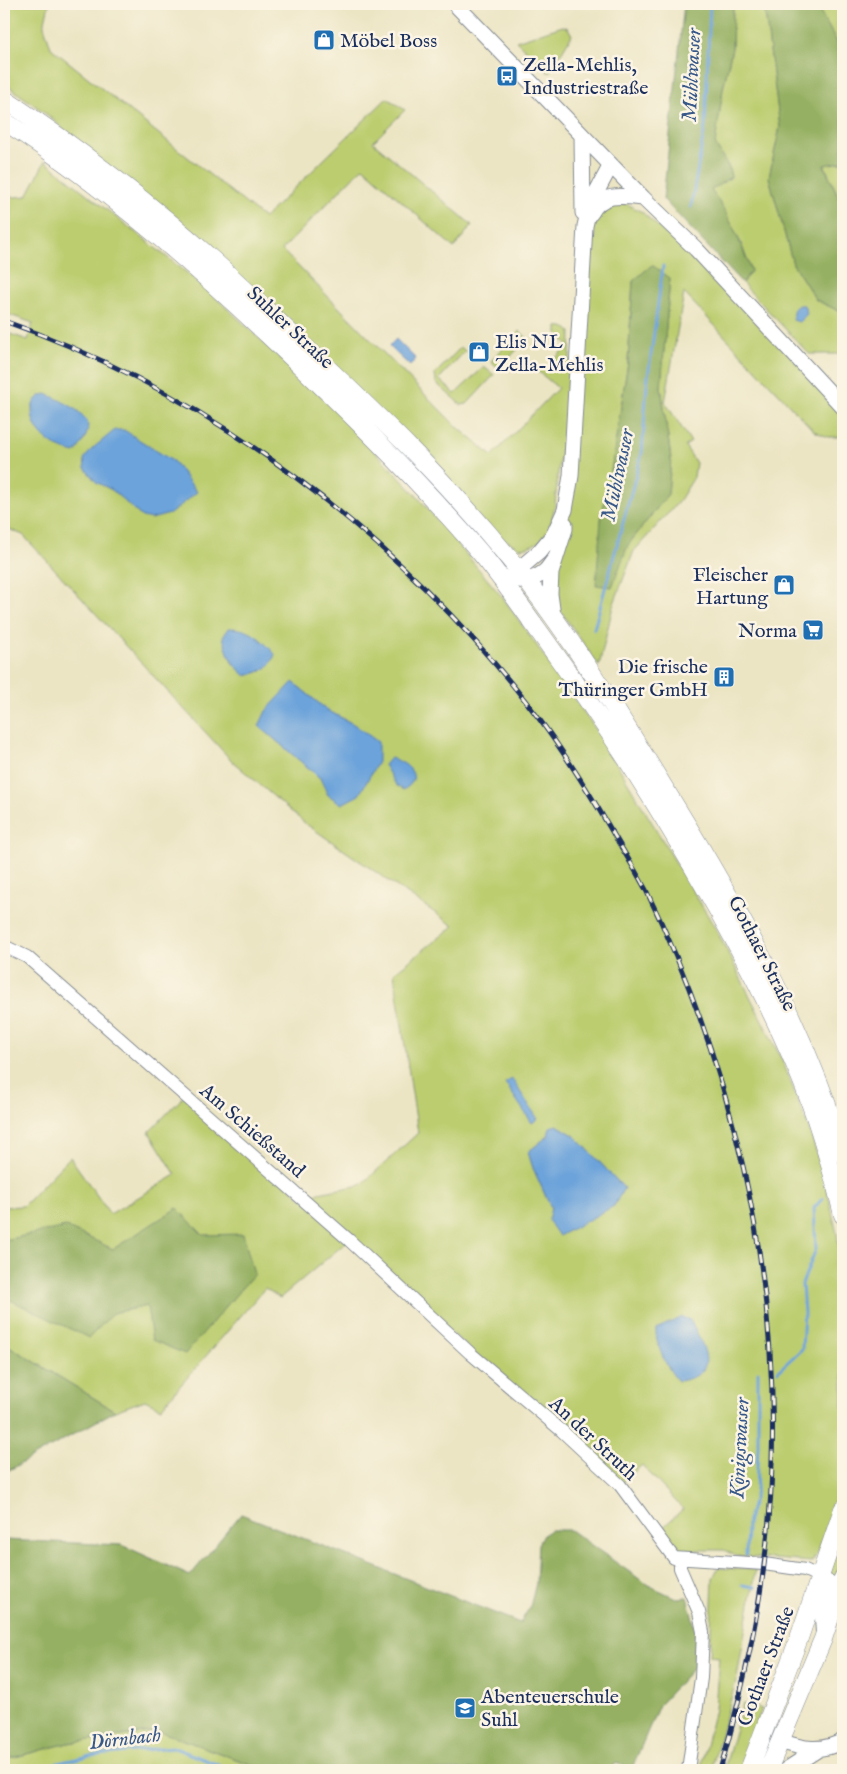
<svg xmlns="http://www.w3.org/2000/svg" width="847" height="1774" viewBox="0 0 847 1774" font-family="'IM FELL English',serif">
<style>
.green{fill:#bccd70;stroke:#6c7e67;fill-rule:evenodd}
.forest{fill:#95b062;stroke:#587060}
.water{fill:#6ca3da;stroke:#44699c}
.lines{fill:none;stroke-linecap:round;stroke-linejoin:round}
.stream{stroke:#6ca3da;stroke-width:3}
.minor-casing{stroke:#848a91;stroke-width:14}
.tertiary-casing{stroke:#848a91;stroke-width:17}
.secondary-casing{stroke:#848a91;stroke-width:19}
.minor{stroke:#fff;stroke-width:12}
.tertiary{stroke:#fff;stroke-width:15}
.secondary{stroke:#fff;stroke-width:18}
.rail-casing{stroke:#1b2f5e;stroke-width:5}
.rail{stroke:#fcf5e5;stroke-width:3;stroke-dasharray:9;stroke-linecap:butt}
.labels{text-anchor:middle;stroke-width:5;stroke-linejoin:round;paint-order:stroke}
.poi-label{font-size:20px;fill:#1b2f5e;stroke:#fcf5e5;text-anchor:start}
.street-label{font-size:20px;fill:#1b2f5e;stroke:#fcf5e5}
.water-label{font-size:21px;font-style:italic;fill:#375889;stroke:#fcf5e5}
</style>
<rect width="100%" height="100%" fill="#fcf5e5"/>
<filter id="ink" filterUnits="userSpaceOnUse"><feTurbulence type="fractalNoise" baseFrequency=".02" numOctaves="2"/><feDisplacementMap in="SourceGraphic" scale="10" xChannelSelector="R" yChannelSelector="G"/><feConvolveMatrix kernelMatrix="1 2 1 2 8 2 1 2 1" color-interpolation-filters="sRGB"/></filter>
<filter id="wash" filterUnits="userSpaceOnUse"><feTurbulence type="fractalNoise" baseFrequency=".0096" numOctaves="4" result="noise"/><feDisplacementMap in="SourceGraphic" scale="20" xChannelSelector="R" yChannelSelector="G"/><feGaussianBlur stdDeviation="1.12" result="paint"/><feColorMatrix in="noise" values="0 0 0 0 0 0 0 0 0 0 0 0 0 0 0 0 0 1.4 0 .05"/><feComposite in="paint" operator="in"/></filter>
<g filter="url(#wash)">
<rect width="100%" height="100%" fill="#ece5c4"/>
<!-- green -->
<path class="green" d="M 4,4 L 49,4 L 44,26 L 51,48 L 264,218 L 387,98 L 405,110 L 373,142 L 472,225 L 454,248 L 363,167 L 282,250 L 454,424 L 492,456 L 558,388 L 535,369 L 539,366 L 547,370 L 553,361 L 568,345 L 557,333 L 557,327 C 563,326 567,328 571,332 L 568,406 L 558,473 L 555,505 L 550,528 L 539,542 L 528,547 L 519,548 L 496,534 L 49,116 L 4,83 Z
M 733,4 L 764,4 L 780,127 L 769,177 L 793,264 L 816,300 L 843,313 L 843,354 L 809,354 L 742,283 L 751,271 L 741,243 L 711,190 L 731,177 L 729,168 L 715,144 L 723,89 L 732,48 Z
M 819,4 L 843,4 L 843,53 L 818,8 Z
M 563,26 L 568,28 L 572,35 L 549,73 L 516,41 Z
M 45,161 L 201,284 L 336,410 L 416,495 L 503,598 L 597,731 L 717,931 L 783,1062 L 810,1132 L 825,1181 L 837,1234 L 843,1278 L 843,1460 L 839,1490 L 818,1552 L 812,1562 L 736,1556 L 724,1550 L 676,1550 L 660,1530 L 683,1509 L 642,1465 L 620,1485 L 349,1240 L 280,1298 L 265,1288 L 161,1408 L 145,1400 L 115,1411 L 4,1343 L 4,1207 L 23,1206 L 70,1157 L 110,1214 L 176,1175 L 149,1132 L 185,1095 L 318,1212 L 308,1195 L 361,1185 L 418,1133 L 394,973 L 454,926 L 306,824 L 232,761 L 23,535 L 4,527 L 4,332 L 28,340 L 33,323 L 4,313 L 4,198 L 27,196 ZM 46,394 L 72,407 L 85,439 L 74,453 ZM 141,441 L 174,462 L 197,492 L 142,517 L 112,490 L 96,482 L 85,468 ZM 223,637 L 262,671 L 246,676 L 232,663 ZM 293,682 L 327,710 L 355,725 L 328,795 L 320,778 L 259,726 ZM 557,1125 L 575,1136 L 624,1188 L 551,1208 L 533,1168 L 528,1152 L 548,1136 Z
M 843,162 L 843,207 L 824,164 Z
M 611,203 L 627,204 L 642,212 L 718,281 L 795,361 L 843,414 L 843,434 L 842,437 L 828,437 L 814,431 L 684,293 L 665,402 L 691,442 L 685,446 L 696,463 L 694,477 L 680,500 L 634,551 L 613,606 L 599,666 L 560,610 L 553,595 L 591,240 C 594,223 594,210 611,203 ZM 670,278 L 661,387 L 671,459 L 668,494 L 628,545 L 601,520 L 611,471 L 628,362 L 633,281 Z
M 519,331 L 526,337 L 526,340 L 499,369 L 491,361 Z
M 461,347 L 465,351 L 439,379 L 455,394 L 484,367 L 494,375 L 467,404 L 461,405 L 436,383 L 435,374 Z
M 843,1528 L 843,1553 L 835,1580 L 832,1580 L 830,1573 Z
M 718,1568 L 756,1570 L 737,1677 L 711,1770 L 700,1770 L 715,1709 L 719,1657 L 710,1656 L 713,1578 Z
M 743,1704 L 762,1709 L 739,1770 L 724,1770 Z
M 159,1731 L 266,1770 L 4,1770 L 4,1760 L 68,1743 Z"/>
<!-- forest -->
<path class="forest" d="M 684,4 L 733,4 L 732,48 L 723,89 L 715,144 L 729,168 L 731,177 L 711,190 C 729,214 741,243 751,271 L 742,283 L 663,199 Z
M 764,4 L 819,4 L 818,8 L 843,53 L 843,162 L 824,165 L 843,207 L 843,313 L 816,300 L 793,264 L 769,177 L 780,127 Z
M 652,265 L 670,278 L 661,387 L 671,459 L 668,494 L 628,545 L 612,587 L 596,585 L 601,520 L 611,471 L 628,362 L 633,281 Z
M 177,1208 L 203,1235 L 243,1234 L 254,1274 L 185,1354 L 152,1340 L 147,1306 L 113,1313 L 89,1338 L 4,1297 L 4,1240 L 66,1227 L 113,1249 Z
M 4,1343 L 115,1411 L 4,1473 Z
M 241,1514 L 520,1623 L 530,1607 L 536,1583 L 538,1544 L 543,1535 L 550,1530 L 570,1530 L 648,1585 L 676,1598 L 687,1597 L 696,1631 L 695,1666 L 659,1705 L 632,1768 L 615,1763 L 610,1770 L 266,1770 L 159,1731 L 68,1743 L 4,1760 L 4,1540 L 122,1545 L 190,1576 Z"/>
<!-- water -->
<path class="water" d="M 799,305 L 804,305 L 807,314 L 799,322 L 793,320 C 793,313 791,309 799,305 Z
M 396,339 L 416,359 L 410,366 L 389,346 Z
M 46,394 C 58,399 89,412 88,428 C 87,438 80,446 75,453 C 54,449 32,433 32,411 C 32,402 37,396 46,394 Z
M 115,430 L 124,430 L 174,462 L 197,492 L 170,514 L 151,519 L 142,517 L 112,490 L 96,482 L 85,468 L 84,459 L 93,448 Z
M 229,628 C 251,628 261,639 275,654 C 270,670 261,671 246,676 C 230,662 229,657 223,637 Z
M 293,682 L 327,710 L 355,725 L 378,742 L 378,762 L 359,795 L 342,804 L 328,795 L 320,778 L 259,726 L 266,711 Z
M 390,758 C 408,762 425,778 403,790 L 396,785 L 384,765 Z
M 512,1079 L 538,1119 L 532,1123 L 505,1083 Z
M 557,1125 L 575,1136 L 624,1188 L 614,1206 L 559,1236 L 548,1220 L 551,1208 L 533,1168 L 528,1152 L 548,1136 L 550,1127 Z
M 683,1317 L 690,1320 C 704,1347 722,1375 678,1381 C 668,1370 655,1345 656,1329 Z"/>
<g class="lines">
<!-- stream -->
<path class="stream" d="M 691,207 L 705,126 L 710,4
M 594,629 L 642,453 L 647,384 L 663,266
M 778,1371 L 802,1349 L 804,1313 L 802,1284 L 816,1249 L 814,1208 L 823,1198
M 746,1555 L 747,1524 L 756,1491 L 758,1446 L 758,1372
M 742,1585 L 755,1587
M 25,1770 L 90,1756 L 172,1747 L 216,1764 L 226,1770"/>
</g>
</g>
<g filter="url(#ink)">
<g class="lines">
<!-- minor casing -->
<g class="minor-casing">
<path id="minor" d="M 4,946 L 27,957 L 349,1240 L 470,1353 L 562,1431 L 620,1485 L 674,1558 L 764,1564 L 805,1570 L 841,1587
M 680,1559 L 680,1568 L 699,1612 L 703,1632 L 701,1678 L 688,1770
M 822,1633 L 821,1617 L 831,1582"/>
</g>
<!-- tertiary casing -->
<g class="tertiary-casing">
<path id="tertiary" d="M 455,4 L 643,198 L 696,249 L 843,407
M 582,135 L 583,213
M 591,213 C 602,192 623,196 643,198
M 518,570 L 539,552 L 554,534 L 565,510 L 571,476 L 585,226 L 590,204 L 611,165
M 495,571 C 507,583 531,583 544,572 C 548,569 551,563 554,560
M 553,616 L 550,594 L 551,573 L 565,529 L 565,524
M 780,1741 C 803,1749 821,1753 843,1741
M 786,1770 L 817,1750"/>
</g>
<!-- secondary casing -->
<g class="secondary-casing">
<path id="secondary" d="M 4,99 C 78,148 150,203 216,263 C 245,289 273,316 301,343 C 378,415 454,488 520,572 C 579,648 629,730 679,812 C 745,920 806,1031 843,1152
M 4,121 C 99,182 185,256 267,334 C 340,403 413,474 479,551 C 500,576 519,603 538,630 C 588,699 635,769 678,842 C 722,915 763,989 796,1067 C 817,1115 831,1165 843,1215
M 749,1770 L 798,1641 L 843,1509
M 768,1770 L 823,1639 L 843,1578"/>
</g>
<!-- minor -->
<use href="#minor" class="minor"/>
<!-- tertiary -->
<use href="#tertiary" class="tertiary"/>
<!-- secondary -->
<use href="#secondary" class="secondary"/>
<!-- rail casing -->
<g class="rail-casing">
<path id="rail" d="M 4,321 C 212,393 396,535 531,708 C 560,746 586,787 610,828 C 622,849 635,869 646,890 C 732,1066 778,1266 772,1462 C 770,1566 749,1670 720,1770"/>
</g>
<!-- rail -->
<use href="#rail" class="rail"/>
</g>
</g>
<!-- icons -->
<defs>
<g id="shop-square" transform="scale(1.125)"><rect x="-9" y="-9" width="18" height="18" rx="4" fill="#1f6fb2" stroke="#fcf5e5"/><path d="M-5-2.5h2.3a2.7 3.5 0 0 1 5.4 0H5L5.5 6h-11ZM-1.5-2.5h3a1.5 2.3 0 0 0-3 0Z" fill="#fff"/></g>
<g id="bus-square" transform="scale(1.125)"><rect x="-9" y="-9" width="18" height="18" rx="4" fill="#1f6fb2" stroke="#fcf5e5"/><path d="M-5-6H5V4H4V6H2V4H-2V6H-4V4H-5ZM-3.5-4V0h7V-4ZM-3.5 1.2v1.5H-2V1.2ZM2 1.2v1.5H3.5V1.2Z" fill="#fff"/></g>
<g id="supermarket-square" transform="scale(1.125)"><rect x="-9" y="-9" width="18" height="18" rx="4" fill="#1f6fb2" stroke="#fcf5e5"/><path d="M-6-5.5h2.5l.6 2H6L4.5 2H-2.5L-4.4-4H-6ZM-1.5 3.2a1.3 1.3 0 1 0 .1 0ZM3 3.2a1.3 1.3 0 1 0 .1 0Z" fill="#fff"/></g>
<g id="building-square" transform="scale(1.125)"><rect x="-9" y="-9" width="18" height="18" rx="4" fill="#1f6fb2" stroke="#fcf5e5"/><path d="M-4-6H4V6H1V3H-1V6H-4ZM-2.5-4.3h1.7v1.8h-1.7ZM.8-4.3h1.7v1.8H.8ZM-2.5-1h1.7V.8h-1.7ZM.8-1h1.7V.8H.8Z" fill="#fff"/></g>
<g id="school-square" transform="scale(1.125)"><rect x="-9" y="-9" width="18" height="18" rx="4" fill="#1f6fb2" stroke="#fcf5e5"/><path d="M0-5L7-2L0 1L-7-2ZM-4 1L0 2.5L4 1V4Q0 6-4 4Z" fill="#fff"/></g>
</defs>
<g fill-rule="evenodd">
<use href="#shop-square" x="324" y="40"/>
<use href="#bus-square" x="507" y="76"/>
<use href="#shop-square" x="479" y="352"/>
<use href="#shop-square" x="784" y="585"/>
<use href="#supermarket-square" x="813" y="630"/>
<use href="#building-square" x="724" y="677"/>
<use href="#school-square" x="465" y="1708"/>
</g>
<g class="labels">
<!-- poi labels -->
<g class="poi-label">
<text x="340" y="47">Möbel Boss</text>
<text x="523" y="71">Zella-Mehlis,<tspan x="523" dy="23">Industriestraße</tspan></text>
<text x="495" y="348">Elis NL<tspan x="495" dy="23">Zella-Mehlis</tspan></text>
<text x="768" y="581" text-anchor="end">Fleischer<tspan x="768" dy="23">Hartung</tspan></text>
<text x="797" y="637" text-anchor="end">Norma</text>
<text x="708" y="673" text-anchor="end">Die frische<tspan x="708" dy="23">Thüringer GmbH</tspan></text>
<text x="481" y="1703">Abenteuerschule<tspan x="481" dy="23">Suhl</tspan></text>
</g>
<!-- street labels -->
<g class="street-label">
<text transform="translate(291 327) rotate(43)" y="7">Suhler Straße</text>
<text transform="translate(763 953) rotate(63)" y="7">Gothaer Straße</text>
<text transform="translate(253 1130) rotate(41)" y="7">Am Schießstand</text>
<text transform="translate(594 1438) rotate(43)" y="7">An der Struth</text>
<text transform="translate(765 1666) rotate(-69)" y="7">Gothaer Straße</text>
</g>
<!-- water labels -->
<g class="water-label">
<text transform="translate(691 75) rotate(-87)" y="7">Mühlwasser</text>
<text transform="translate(617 475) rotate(-78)" y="7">Mühlwasser</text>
<text transform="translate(739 1448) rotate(-87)" y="7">Königswasser</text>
<text transform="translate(125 1738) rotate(-7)" y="7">Dörnbach</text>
</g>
</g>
<!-- margin -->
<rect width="847" height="1774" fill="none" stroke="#fcf5e5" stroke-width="20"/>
</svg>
